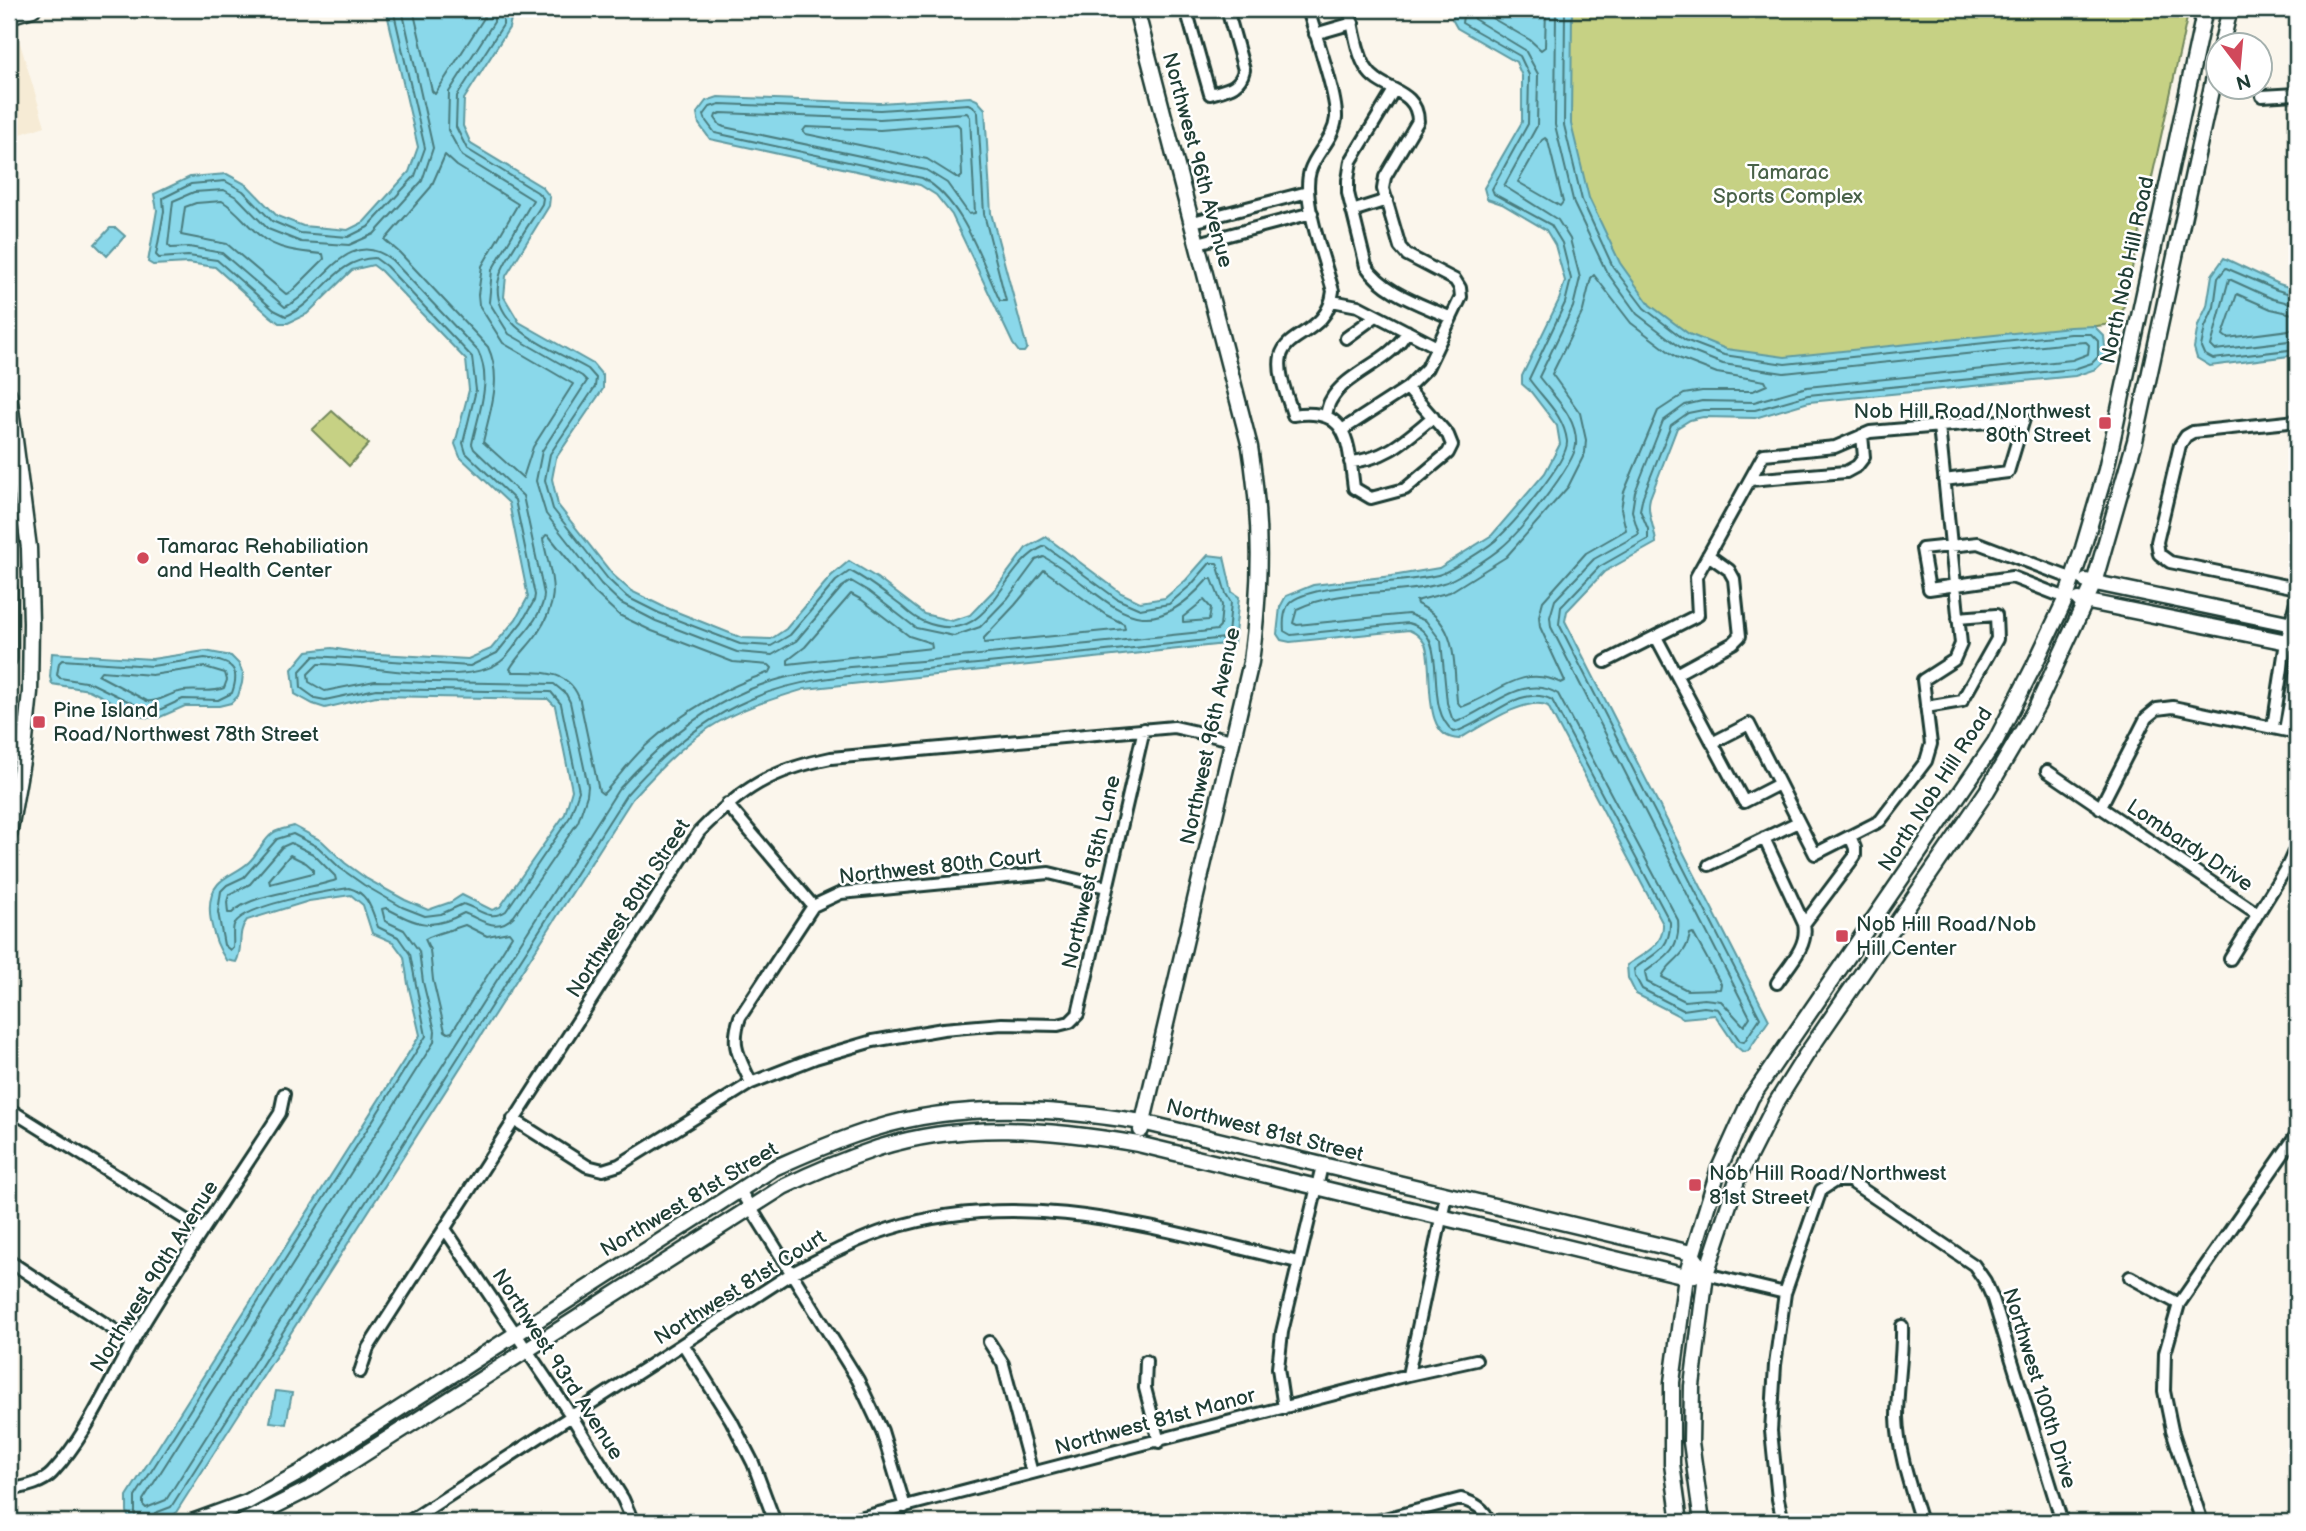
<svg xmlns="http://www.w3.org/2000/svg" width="2306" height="1531" viewBox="0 0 2306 1531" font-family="'Balsamiq Sans',sans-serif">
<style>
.built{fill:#f6ebd5}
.green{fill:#c6d184;stroke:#72875c;stroke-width:2}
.water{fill:#8ad8ea;stroke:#5f9aa1;stroke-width:2}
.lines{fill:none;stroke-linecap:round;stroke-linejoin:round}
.shore{stroke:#4a7b7d;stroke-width:2}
.street-casing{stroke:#1f3d34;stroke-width:16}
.secondary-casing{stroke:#1f3d34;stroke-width:19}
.street{stroke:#fff;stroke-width:10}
.secondary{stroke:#fff;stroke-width:14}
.poi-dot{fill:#d1495b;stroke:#fff;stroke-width:2.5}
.labels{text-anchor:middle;stroke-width:5;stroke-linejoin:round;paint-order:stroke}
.street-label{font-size:21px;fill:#1f3d34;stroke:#fff}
.park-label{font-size:21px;fill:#496248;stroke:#fff}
.poi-label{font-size:21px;fill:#1f3d34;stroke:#fff;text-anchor:start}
</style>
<rect width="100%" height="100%" fill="#fbf6ec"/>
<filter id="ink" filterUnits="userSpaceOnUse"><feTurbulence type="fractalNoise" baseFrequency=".0143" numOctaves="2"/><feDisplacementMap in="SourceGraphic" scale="14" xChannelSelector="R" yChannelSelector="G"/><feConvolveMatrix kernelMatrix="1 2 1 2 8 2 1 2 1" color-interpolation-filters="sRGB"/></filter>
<g filter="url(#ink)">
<!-- built -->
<path class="built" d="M 16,30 L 45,126 L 9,138 L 9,32 Z"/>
<!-- green -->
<path class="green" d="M 1572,9 L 2189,9 L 2120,323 L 1862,355 L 1781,361 L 1721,352 L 1674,333 L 1617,274 L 1577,182 L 1562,80 Z
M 332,411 L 369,444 L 349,466 L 312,430 Z"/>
<!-- water -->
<path class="water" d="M 386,9 L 508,9 L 512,14 L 509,28 L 464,99 L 463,126 L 471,144 L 542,187 L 550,197 L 549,206 L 506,276 L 504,297 L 519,322 L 593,364 L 603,376 L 603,389 L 556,458 L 552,479 L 558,505 L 613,575 L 631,591 L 662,606 L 742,638 L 771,639 L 786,629 L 831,576 L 849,561 L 877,578 L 924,614 L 952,621 L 970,615 L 996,588 L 1026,548 L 1046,537 L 1121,593 L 1140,602 L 1165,598 L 1186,580 L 1208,555 L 1224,557 L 1232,592 L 1239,597 L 1234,643 L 805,689 C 772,699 738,709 709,728 C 680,747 655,774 632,799 L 175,1514 L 147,1522 L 129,1522 L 127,1511 L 127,1496 L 420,1035 L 408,984 L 404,957 L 393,942 L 372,933 L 363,905 L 351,895 L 309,901 L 247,920 C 236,933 244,948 236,962 L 226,960 C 214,942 201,903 218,884 C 226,875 240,871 249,862 C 258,854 263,840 273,833 C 278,829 288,828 294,826 L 322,841 L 345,863 L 367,879 L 405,900 L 428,910 L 451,902 L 462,895 L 492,910 L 500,907 L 565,814 L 572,790 L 555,706 L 548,699 L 376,696 L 325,708 L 313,704 L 295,694 L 292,669 L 307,651 L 332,648 L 361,653 L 468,659 L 491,649 L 516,619 L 528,597 L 509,503 L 460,457 L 455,444 L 469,390 L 466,360 L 381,271 L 373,265 L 352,270 L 307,314 L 288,323 L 279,323 L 270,316 L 215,267 L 188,263 L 153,265 L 148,262 L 157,210 L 154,194 L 190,177 L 227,174 L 247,185 L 277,216 L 303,226 L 348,230 L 364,222 L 409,172 L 418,147 Z
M 1459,9 L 1572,9 L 1571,124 L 1589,198 L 1620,263 L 1650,305 L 1689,334 L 1726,349 L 1785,357 L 2070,327 L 2094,326 L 2104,336 L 2106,359 L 2096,369 L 2075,376 L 1809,402 L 1755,418 L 1703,417 L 1690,420 L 1677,428 L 1650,498 C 1646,513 1655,527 1656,543 L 1604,572 L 1567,611 L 1565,621 L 1769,1020 L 1748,1051 L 1743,1052 L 1736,1046 L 1715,1015 L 1683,1018 L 1636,994 L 1628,978 L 1627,965 C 1643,954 1664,946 1663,924 L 1548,706 C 1526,695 1479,728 1459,739 C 1419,738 1435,668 1425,644 C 1421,637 1416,633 1409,630 L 1290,642 L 1281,640 L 1277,634 L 1280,607 L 1286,596 L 1313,585 L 1392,576 L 1439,568 L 1492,535 L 1545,473 L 1560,444 L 1557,426 L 1531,392 L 1522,384 L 1522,376 L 1559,300 L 1565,281 L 1555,245 L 1546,230 L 1502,204 L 1487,199 L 1484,188 L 1522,122 L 1522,76 L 1516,62 L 1457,28 L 1452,19 Z
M 718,97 L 880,103 L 970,97 L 977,100 L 985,109 L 991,213 L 1027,348 L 1024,352 L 1019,352 L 1013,344 L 952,215 L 936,195 L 920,185 L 710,139 L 699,124 L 697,113 L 706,101 Z
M 110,228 L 116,228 L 125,236 L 107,256 L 95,244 Z
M 2224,258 L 2279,284 L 2297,290 L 2297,355 L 2210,366 L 2197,358 L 2194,348 L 2198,325 L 2207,306 L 2212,275 Z
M 205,651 L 231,656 L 239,664 L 243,674 L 242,683 L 238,696 L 231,703 L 219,706 L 185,706 L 158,718 L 143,717 L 89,690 L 52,684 L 50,677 L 52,653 L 152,659 Z
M 276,1391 L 292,1393 L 286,1424 L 270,1422 Z"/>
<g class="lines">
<!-- shore -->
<path class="shore" d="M 402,9 L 433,148 L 422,181 L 374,234 L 349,245 L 301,242 L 268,229 L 238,198 L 224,190 L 194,192 L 173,201 L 168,245 L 171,248 L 189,247 L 222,253 L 285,307 C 321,291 346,224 392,260 L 478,351 C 493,381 478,414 472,444 L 474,449 L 523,496 L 544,594 C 544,609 531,626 521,637 C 515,645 509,656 500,662 C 462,689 364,663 318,664 L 308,674 L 309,682 L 325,691 L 375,681 L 554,684 L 566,694 L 570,702 L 588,786 L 587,795 L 578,822 L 514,916 C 496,934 483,920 464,913 C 431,931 418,925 386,908 L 382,909 L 385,921 L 404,930 L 419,951 L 423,982 L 435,1031 L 434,1042 L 143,1500 L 143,1505 L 146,1508 L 166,1500 L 618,790 C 654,749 697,712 748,690 C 805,666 870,666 931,660 C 1026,650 1122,641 1217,630 L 1220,627 L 1222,605 L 1212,579 L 1208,579 C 1138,659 1109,594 1044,557 L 1036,560 L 1008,598 L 980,627 L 954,636 L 916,628 L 868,591 L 851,581 L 842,587 L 796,641 L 772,655 L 737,652 L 656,621 L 621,603 L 601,584 L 546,514 L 536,481 L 542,451 L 587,381 L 582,376 L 509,334 L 489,302 L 492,270 L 533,200 L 462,156 L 448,130 L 449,92 L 494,22 L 494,9
M 413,9 L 432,91 L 435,94 L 484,18 L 484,9
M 1464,9 L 1462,23 L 1520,56 L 1529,75 L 1528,124 L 1492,189 L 1494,194 L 1551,225 L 1562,243 L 1571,279 L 1565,303 L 1529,379 C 1543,399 1564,415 1567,441 C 1569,461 1513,524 1497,539 C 1489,547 1449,572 1438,575 C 1403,584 1317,583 1292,601 C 1284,607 1283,621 1284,631 L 1291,635 L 1408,623 C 1455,635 1419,705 1454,732 C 1485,725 1519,682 1552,700 L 1670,922 C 1671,950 1653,954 1634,969 L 1635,976 L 1642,989 L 1683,1010 L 1704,1007 L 1718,1009 L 1740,1041 L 1744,1042 L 1760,1018 L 1559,624 L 1561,607 L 1599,567 L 1648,539 L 1648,529 L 1640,510 L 1643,496 L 1671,425 L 1688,413 L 1703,410 L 1755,410 L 1808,395 L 2074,369 L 2092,363 L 2098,357 L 2098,341 L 2091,334 L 2071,334 L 1785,364 L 1724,355 L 1685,340 L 1644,308 L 1613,267 L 1582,200 L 1564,125 L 1565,9
M 1473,9 L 1474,19 L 1525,50 L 1538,74 L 1537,126 L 1504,186 L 1558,220 L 1570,239 L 1580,278 L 1573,307 L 1539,377 C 1554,397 1578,418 1576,445 C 1574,466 1519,533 1502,547 C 1492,556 1455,580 1443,583 C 1396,597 1341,587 1297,609 L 1293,623 L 1297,625 L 1408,614 L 1426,621 L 1441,641 L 1447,703 L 1452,718 L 1456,722 C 1488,711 1523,672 1558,694 L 1678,920 C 1681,949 1666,957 1645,972 L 1647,982 L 1685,1001 L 1704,999 L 1721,1001 L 1744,1026 L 1750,1017 L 1551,627 L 1550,617 L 1555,600 L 1594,559 L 1639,534 L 1632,511 L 1635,492 L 1663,421 L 1685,405 L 1702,401 L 1754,402 L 1807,387 L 2072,360 L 2088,354 L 2089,345 L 2086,342 L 2071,343 L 1784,373 L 1723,364 L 1680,347 L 1637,314 L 1606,271 L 1574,204 L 1555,125 L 1556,9
M 1484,9 L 1485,14 L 1530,40 L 1541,50 L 1545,47 L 1546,9
M 720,104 L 880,110 L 968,104 L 973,106 L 978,113 L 984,214 L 1006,301 L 1000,301 C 981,260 963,200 922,178 L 715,133 L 706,121 L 704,115 L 710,107 Z
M 721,113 L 880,119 L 967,113 L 970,117 L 975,213 L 969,214 L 947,183 L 926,170 L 724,127 L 720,125 L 715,118 L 716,115 Z
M 957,124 L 960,127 L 962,176 L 959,179 L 927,159 L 806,134 L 803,131 L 806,127 L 880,130 Z
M 1545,138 L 1548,141 L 1563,202 L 1560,206 L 1518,182 L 1542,140 Z
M 445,155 L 457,166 L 518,204 L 482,266 L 478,295 L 479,305 L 503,343 L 573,384 L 533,447 L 523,478 L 483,442 C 490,410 503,379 488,347 L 400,253 L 385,240 L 431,187 Z
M 222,201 C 237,210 246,224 259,235 C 276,250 301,252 323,254 L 324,259 L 291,292 L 286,294 L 227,244 L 181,235 L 185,207 L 196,203 Z
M 1594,275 L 1631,323 L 1676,357 L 1717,373 L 1765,381 L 1767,385 L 1753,391 L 1702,391 L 1684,394 L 1658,411 L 1624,492 L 1621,509 L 1626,530 L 1586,553 L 1543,601 L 1539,616 L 1540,627 L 1565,681 L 1561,683 C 1520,663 1496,696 1461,707 L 1457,701 C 1453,662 1459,623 1417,604 L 1416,601 L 1450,592 L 1506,557 L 1568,487 L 1585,453 L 1586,440 L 1580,413 L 1552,374 L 1583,311 L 1591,278 Z
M 2297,296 L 2277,290 L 2226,268 L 2218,278 L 2214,307 L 2205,327 L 2201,347 L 2204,354 L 2213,359 L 2297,349
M 2297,305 L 2273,299 L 2229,279 L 2211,346 L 2215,350 L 2297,340
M 2297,315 L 2271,309 L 2237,294 L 2223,335 L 2227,338 L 2297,329
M 546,535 L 549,536 L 594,592 L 619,615 L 652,631 L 733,662 L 769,665 L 772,668 L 770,672 C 725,687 686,710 650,742 C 632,757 619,777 603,794 L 599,791 L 580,701 C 570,669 541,672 513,672 L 510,669 C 517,656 529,646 537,634 C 563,596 551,579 543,539 Z
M 1044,570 L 1106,615 L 1124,624 L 1125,629 L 984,643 L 984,638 L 1015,605 Z
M 851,594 L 862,600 L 909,636 L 931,643 L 932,648 L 788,664 L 788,660 L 805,647 Z
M 1204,600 L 1211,608 L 1209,620 L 1183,622 L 1183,617 Z
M 205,658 C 229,663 242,665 232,693 L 218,700 L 183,699 L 157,711 L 146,710 L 91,683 L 60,678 L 57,675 L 59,663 L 62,660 L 152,666 Z
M 205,667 L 225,673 L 227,680 L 224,688 C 209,694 194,688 179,692 C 168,694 158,703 147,701 L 98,675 L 101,671 L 152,675 Z
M 291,843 L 313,854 L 335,876 L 336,880 C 309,890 251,893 232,913 L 228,913 L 227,902 L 229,895 L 250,884 L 282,847 Z
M 290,855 L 306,863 L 313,869 L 313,873 L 270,884 L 269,880 Z
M 465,925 L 487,936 L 509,932 L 512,936 L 452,1032 L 448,1033 L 445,1031 L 433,980 L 430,950 L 425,939 C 435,933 452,930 465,925 Z
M 1693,933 L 1721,984 L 1720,989 L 1687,990 L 1662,977 C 1668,961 1686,959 1690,934 Z
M 135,1522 L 135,1497 L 426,1036 L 410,954 L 398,937 L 378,927 C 372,911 369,893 349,888 C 328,891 242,905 234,925 C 232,931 234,941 233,947 L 230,950 L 224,945 L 218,912 L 221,891 L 227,885 L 244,877 L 277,839 L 293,834 L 318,847 L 340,868 L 364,885 L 402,907 L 425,916 L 441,914 L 463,904 C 480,909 489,922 506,911 L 570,817 L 579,791 L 561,704 L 551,692 L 376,689 L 325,700 L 315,698 L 301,688 L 300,671 L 314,656 L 470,666 L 497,653 L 522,622 L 534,601 L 535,595 L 515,500 L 466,453 L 463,443 L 476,390 L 472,357 L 386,266 L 375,258 C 333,259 322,301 286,316 L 274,310 L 217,260 L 188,256 L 159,258 L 156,255 L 164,211 L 163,198 L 191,184 L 225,181 L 243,191 L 272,221 L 300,233 L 348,237 L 368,227 L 415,176 L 425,148 L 393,9
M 151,1522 L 155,1513 L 171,1507 L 626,795 C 661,755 701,720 751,699 C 807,674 873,675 934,668 C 1031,659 1128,649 1225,638 L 1228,635 L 1231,602 L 1226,594 L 1217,563 L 1210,563 L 1191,585 L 1169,604 L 1140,609 L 1117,599 L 1045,546 C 997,566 993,651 922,621 C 914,618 906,610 900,605 C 884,593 868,580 850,571 L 836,581 L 790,635 L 771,646 L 740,644 L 659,613 L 627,597 L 608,579 L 553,509 L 545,480 L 550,454 L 595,387 L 596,378 L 588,369 C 553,349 484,326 500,275 C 505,258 531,222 542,204 L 543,198 L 537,192 L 467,149 L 456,127 L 457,96 L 503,25 L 503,9"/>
<!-- street casing -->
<g class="street-casing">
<path id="street" d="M 1186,9 L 1210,94 C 1227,89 1240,88 1244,70 L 1227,9
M 1308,9 C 1315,34 1337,95 1336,118 C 1334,139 1316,152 1310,171 C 1301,200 1325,261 1333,291 C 1328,334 1287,331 1281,356 C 1277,374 1288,398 1293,415 C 1350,406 1348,444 1354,488 L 1371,498 L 1405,489 L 1448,453 L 1452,445 L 1448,435 L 1407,388
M 1315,34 L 1353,23
M 1394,90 L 1351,161 L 1348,180 L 1348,193 L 1366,266 C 1385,294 1421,304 1451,318
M 2262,96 L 2297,94
M 1352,211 L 1387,200
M 1193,222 L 1308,192
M 1198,243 L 1312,213
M 1332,301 L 1358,306 L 1437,347
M 1346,338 L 1376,316
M 1326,416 C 1327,411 1328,404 1331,400 C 1346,372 1393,361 1407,331
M 2297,421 L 2193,432 L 2186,436 L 2180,445 L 2157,542 L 2159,554 L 2170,562 L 2297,588
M 1342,430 L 1407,388 L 1427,368 L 1461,297 L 1460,288 L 1455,280 L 1407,255 L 1400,247 L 1383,189 L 1385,177 L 1418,121 C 1417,87 1380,92 1366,68 C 1356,52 1354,27 1349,9
M 1350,462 C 1387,459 1406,439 1433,417
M 1750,480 L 1846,472 L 1857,466 L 1864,457 L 1862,435
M 2066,598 L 2012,577 L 1929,589 L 1922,549 L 1978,543 L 2073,579
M 1656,637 L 1744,802 L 1779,784
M 1605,662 L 1698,615 L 1696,577 L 1764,454 L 1835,447 L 1870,432 L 2024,419 L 2008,472 L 1944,480
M 1676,674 L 1733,643 L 1740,636 L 1734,579 L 1729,570 L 1708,555
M 1926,707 L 1962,701 L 1997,639 L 1996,615 L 1958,618
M 2273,727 L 2286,642 L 2297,597
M 2285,730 L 2297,665
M 1712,743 L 1749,724 L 1815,854 L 1880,821 L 1926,761 L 1931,744 L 1923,680 L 1954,660 L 1961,644 L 1939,426
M 2047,771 L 2258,914
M 727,804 L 813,906
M 2100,808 L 2146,718 L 2157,709 L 2173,707 L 2297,733
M 1764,838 L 1804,924 C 1809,946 1788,966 1777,983
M 1709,865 L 1798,822
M 1804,924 L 1855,856 L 1855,848 L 1850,836
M 2230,959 L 2288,865 L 2297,845
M 751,1083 C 739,1056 730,1047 740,1017 L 813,906 L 841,893 L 1049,873 L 1106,887
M 9,1109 L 203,1230
M 513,1119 L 587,1166 L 603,1170 L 619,1165 L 751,1083 L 815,1058 L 873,1041 L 943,1029 L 1002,1024 L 1058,1025 L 1070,1022 L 1078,1014 L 1144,729
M 739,1189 L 858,1380 L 882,1431 L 905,1507
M 445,1229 L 572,1417 L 623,1499 L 633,1522
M 9,1261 L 133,1342
M 1706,1274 L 1785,1293
M 2130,1277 L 2179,1304
M 1902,1326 C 1903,1357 1897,1387 1897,1417 C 1898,1452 1911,1489 1921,1522
M 989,1342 L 1003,1364 L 1032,1473
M 683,1344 L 731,1420 L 753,1463 L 775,1522
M 1146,1361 L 1145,1388 L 1159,1442
M 360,1372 L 368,1348 L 699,832 C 741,789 771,770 831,758 L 1174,727 L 1232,740
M 1408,1375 L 1446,1195
M 1284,1408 L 1278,1368 L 1282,1332 L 1322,1166
M 9,1490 C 23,1487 42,1484 52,1473 C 87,1435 108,1385 133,1341 C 179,1263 231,1189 280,1113 L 284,1094
M 408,1522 L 792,1273 C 824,1257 855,1240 889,1229 C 1028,1185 1162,1231 1298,1262
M 844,1522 L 1408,1375 L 1476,1360
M 1373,1522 L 1461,1499 C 1474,1503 1485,1508 1489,1522
M 1783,1522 L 1778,1499 L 1771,1431 L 1775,1365 L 1785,1293 L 1821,1190 L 1835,1181 L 1850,1181 L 1974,1265 L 1985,1281 L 1993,1299 L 2062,1522
M 2202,1522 L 2172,1430 L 2164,1391 L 2165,1353 L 2179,1304 L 2297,1134"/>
</g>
<!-- secondary casing -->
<g class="secondary-casing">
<path id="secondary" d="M 1136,9 L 1250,447 C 1262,524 1261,585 1251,662 L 1141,1130
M 9,16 L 33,9
M 2221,46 L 2230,9
M 9,394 L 29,548 L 31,623 L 30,692 L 24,750 L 9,835
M 2086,581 L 2297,625
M 9,589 L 9,659
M 2079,600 L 2297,644
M 192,1522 L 247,1502 L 301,1472 L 774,1168 C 806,1154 839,1139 873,1129 C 961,1101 1053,1108 1142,1122 L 1691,1253 L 1706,1274
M 243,1522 L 309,1489 L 783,1187 C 814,1172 845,1159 878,1148 C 963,1121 1051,1129 1138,1144 L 1686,1276 L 1695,1275
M 1680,1522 L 1672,1464 L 1672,1382 L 1686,1276 L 1718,1171 L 1751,1098 L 1995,742 L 2034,666 L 2066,598 L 2083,548 L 2106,470 L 2205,9
M 1702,1522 L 1691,1442 L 1692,1386 L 1706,1274 L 1737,1180 L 1776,1103 L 1806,1055 L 1987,791 L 2037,706 L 2094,583 L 2135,441 L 2218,58"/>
</g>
<!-- street -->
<use href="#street" class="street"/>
<!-- secondary -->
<use href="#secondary" class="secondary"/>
</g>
</g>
<!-- markers -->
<g class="poi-dot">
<rect x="2098" y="416" width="14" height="14" rx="3.5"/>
<circle cx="143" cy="558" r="7"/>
<rect x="32" y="715" width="14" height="14" rx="3.5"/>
<rect x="1835" y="929" width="14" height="14" rx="3.5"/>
<rect x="1688" y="1178" width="14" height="14" rx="3.5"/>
</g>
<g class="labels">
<!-- street labels -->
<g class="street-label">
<text transform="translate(1198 160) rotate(75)" y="7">Northwest 96th Avenue</text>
<text transform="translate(2127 270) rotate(-78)" y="7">North Nob Hill Road</text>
<text transform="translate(1210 736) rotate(-78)" y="7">Northwest 96th Avenue</text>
<text transform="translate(1935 789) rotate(-57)" y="7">North Nob Hill Road</text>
<text transform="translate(2190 845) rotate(34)" y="7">Lombardy Drive</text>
<text transform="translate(940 866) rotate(-6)" y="7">Northwest 80th Court</text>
<text transform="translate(1091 872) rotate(-77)" y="7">Northwest 95th Lane</text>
<text transform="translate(628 908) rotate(-57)" y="7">Northwest 80th Street</text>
<text transform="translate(1265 1130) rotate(14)" y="7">Northwest 81st Street</text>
<text transform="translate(689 1199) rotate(-31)" y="7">Northwest 81st Street</text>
<text transform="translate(154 1276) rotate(-58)" y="7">Northwest 90th Avenue</text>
<text transform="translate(740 1287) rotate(-32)" y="7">Northwest 81st Court</text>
<text transform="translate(558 1364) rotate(57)" y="7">Northwest 93rd Avenue</text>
<text transform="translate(2040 1388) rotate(73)" y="7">Northwest 100th Drive</text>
<text transform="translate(1155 1421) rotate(-15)" y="7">Northwest 81st Manor</text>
</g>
<!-- park labels -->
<g class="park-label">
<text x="1788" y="179">Tamarac<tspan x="1788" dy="24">Sports Complex</tspan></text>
</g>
<!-- poi labels -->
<g class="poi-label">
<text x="2091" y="418" text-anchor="end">Nob Hill Road/Northwest<tspan x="2091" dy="24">80th Street</tspan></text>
<text x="157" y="553">Tamarac Rehabiliation<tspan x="157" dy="24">and Health Center</tspan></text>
<text x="53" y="717">Pine Island<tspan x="53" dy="24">Road/Northwest 78th Street</tspan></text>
<text x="1856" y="931">Nob Hill Road/Nob<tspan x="1856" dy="24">Hill Center</tspan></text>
<text x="1709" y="1180">Nob Hill Road/Northwest<tspan x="1709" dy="24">81st Street</tspan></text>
</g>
</g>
<!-- margin -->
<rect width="2306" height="1531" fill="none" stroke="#fff" stroke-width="35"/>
<rect x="18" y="18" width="2271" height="1496" fill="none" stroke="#1f3d34" stroke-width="2.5" filter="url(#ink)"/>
<!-- north arrow -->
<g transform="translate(2239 66) rotate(164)"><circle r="33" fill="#ffffff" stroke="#a5b1ae" stroke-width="2"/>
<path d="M0-5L12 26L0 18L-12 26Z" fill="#d1495b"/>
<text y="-10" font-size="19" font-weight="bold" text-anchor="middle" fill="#1f3d34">N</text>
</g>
</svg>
